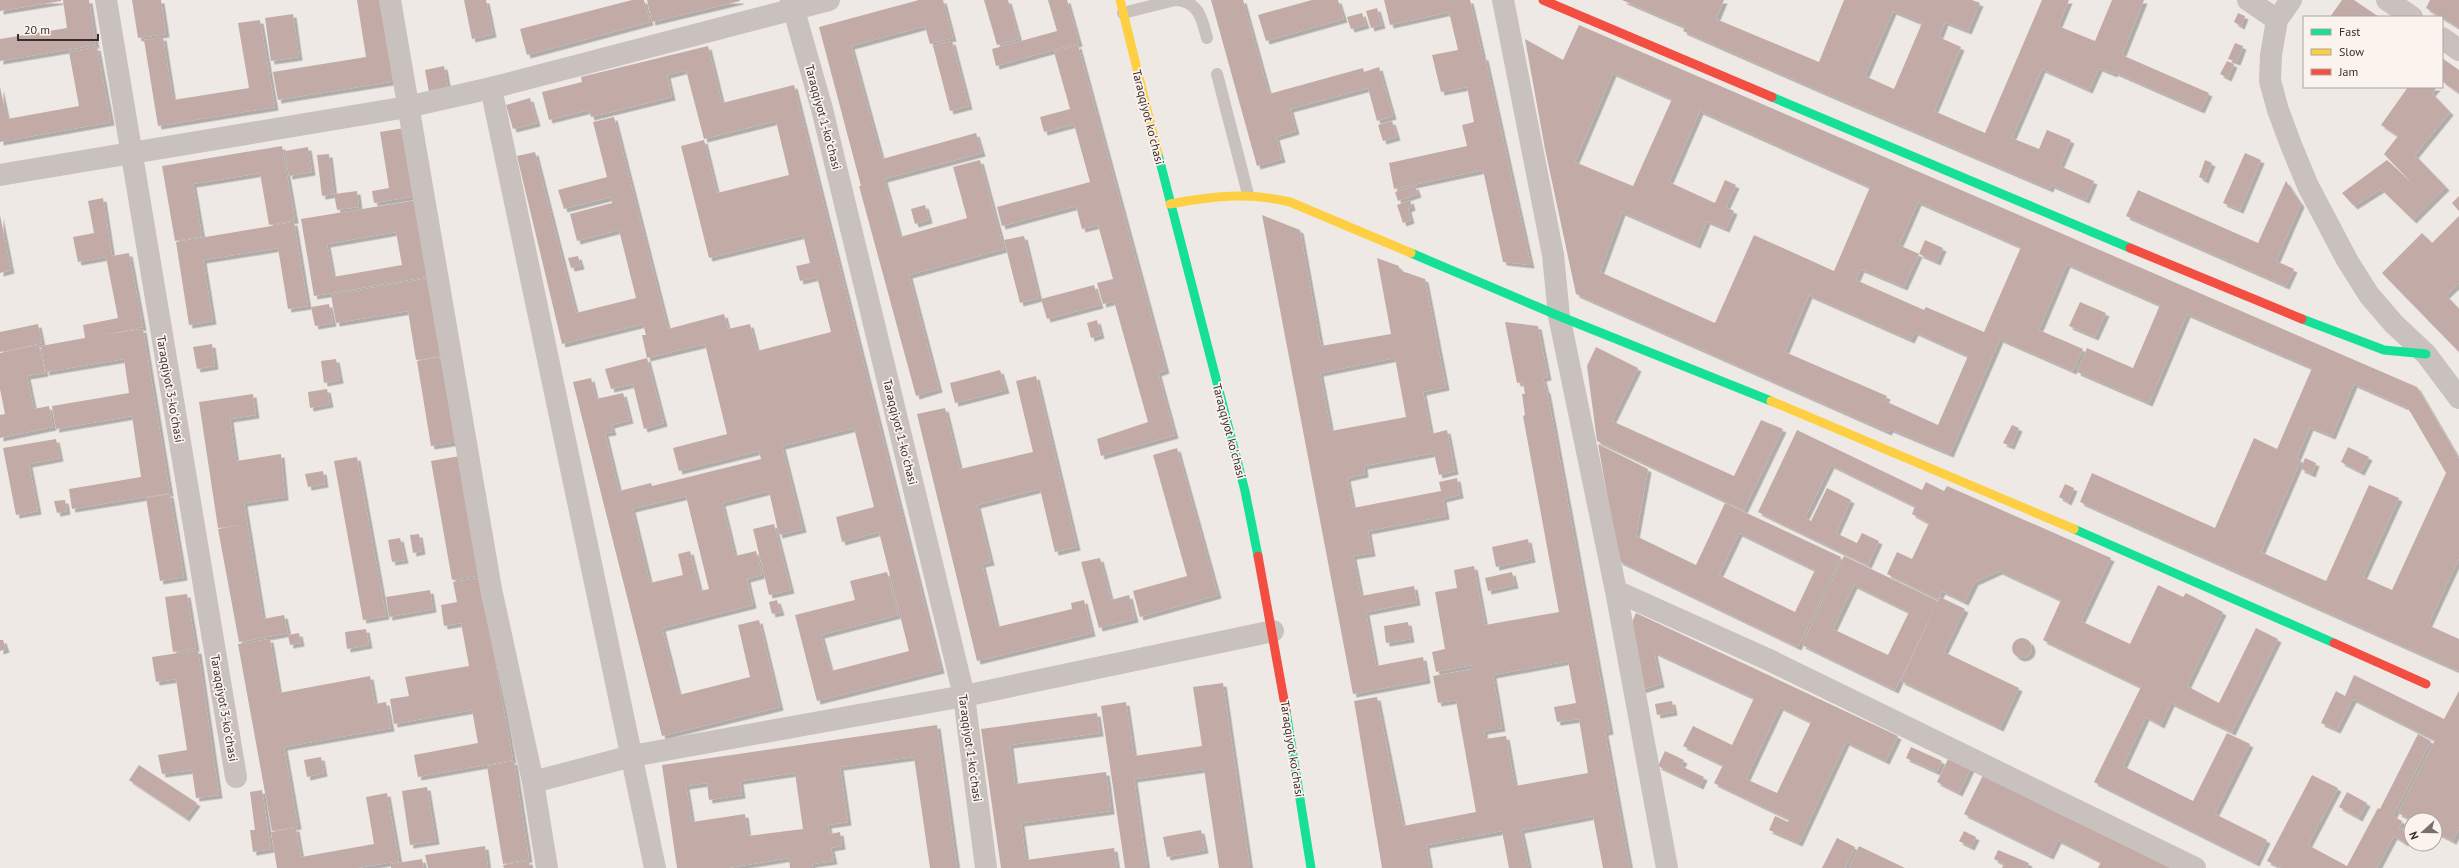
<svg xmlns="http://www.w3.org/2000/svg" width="2459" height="868" viewBox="0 0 2459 868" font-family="'PT Sans',sans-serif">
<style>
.building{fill:#c2aba7;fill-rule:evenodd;filter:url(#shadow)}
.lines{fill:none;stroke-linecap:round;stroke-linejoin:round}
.lane{stroke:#c9c1be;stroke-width:12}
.street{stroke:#c9c1be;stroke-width:22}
.fast{stroke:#16e098;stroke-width:9}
.slow{stroke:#ffcf43;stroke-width:9}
.jam{stroke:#f24e42;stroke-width:9}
.labels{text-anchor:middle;stroke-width:3.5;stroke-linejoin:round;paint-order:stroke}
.street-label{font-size:12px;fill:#3a2e2b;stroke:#fbf3ee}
</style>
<defs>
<filter id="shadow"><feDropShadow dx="3.5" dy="3.5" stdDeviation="0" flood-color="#0004"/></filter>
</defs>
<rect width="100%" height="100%" fill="#efe9e5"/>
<!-- building -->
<path class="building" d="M 0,0 L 61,0 L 61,1 L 0,11 Z
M 63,0 L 89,0 L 96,45 L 0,61 L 0,39 L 67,28 Z
M 132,0 L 161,0 L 166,34 L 138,38 Z
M 357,0 L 383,0 L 396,81 L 278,100 L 273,72 L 366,57 Z
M 464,0 L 486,0 L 493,34 L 472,39 Z
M 632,0 L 644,0 L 650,22 L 527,55 L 520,29 Z
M 647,0 L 740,0 L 740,1 L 652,22 Z
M 919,0 L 943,0 L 953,38 L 930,44 L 925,26 L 851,46 L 882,159 L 976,133 L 982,153 L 884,179 L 900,237 L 967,218 L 953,167 L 980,160 L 1004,249 L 909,275 L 939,389 L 916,396 L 859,186 L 861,186 L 819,27 Z
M 984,0 L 1008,0 L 1019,39 L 997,45 Z
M 1048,0 L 1067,0 L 1079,43 L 996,66 L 992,49 L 1057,31 Z
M 1211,0 L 1243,0 L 1269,94 L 1363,68 L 1364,72 L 1379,67 L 1393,116 L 1377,121 L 1368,88 L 1290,109 L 1296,131 L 1276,137 L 1282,159 L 1257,166 Z
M 1312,0 L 1338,0 L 1344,19 L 1266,41 L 1258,15 Z
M 1384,0 L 1470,0 L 1483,57 L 1485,57 L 1531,265 L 1503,262 L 1483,170 L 1394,189 L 1389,163 L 1467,146 L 1462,125 L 1474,122 L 1467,87 L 1441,92 L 1432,55 L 1458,50 L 1449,12 L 1390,25 Z
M 1622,0 L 1724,0 L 1716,19 L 1819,62 L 1844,0 L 1972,0 L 1980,3 L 1968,31 L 1945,22 L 1939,37 L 1961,47 L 1934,111 L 1985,133 L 2042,0 L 2069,0 L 2058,26 L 2095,41 L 2112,0 L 2144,0 L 2122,55 L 2209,93 L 2201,110 L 2114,72 L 2114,74 L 2099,68 L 2089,90 L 2042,69 L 2012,138 L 2039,149 L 2047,130 L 2071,140 L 2060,166 L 2094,181 L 2086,200 L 2051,185 L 2050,189 L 1827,94 L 1683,31 L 1685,27 ZM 1893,11 L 1922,23 L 1894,89 L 1865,76 Z
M 2342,0 L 2354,0 L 2379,17 L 2330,17 Z
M 2430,0 L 2459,0 L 2459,28 L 2426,8 Z
M 1377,8 L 1382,25 L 1371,28 L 1366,11 Z
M 1362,13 L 1366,25 L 1351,29 L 1347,17 Z
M 2238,13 L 2245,16 L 2241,26 L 2234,22 Z
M 293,14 L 299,57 L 271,61 L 265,18 Z
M 260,20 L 275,107 L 158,126 L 144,40 L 163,37 L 173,100 L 249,88 L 238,23 Z
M 1579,25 L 2417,387 L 2459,459 L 2459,558 L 2428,625 L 2459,639 L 2459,671 L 2080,502 L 2092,473 L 2215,528 L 2254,438 L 2277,449 L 2312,368 L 2187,314 L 2149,403 L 2077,372 L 2087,348 L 2133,368 L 2160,305 L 2067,264 L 2039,330 L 2083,349 L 2073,371 L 2000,339 L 1950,454 L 1890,429 L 1888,432 L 1576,294 L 1545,149 L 1525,39 L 1563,60 ZM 1613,73 L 1672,99 L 1633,186 L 1575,162 ZM 1700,111 L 1870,187 L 1834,271 L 1754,235 L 1715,323 L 1600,272 L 1622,212 L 1697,245 L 1707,221 L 1726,229 L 1734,211 L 1726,207 L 1736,185 L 1725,180 L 1715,203 L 1669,182 ZM 1918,202 L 2021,247 L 1984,332 L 1926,307 L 1924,310 L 1856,280 L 1861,269 L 1904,287 L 1919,254 L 1937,262 L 1943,248 L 1925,240 L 1919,254 L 1899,245 ZM 1809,295 L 1911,340 L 1915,332 L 1968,356 L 1938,425 L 1885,401 L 1887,396 L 1785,352 ZM 2354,384 L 2408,408 L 2446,473 L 2392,590 L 2363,577 L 2399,498 L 2369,485 L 2326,581 L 2261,552 L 2301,460 L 2297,458 L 2310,427 L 2332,436 Z
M 952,41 L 969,106 L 950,111 L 933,46 Z
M 2235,43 L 2243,46 L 2237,62 L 2228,59 Z
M 1078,45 L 1166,370 L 1158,373 L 1175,435 L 1101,456 L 1097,439 L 1148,422 L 1114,301 L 1103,304 L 1097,283 L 1113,279 L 1098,225 L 1082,229 L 1076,206 L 1002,226 L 997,207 L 1090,182 L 1074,124 L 1044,132 L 1040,117 L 1070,109 L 1054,52 Z
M 708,46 L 722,103 L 794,85 L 941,670 L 817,701 L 795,615 L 855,600 L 850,581 L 887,572 L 898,615 L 821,635 L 831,671 L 909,651 L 879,532 L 842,542 L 836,517 L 874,507 L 854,428 L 782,446 L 803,529 L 779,535 L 769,491 L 722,503 L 735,556 L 756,551 L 762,575 L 747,579 L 753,605 L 662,628 L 679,695 L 750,677 L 738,625 L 759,620 L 780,707 L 662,736 L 573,382 L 591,378 L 596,399 L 623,393 L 630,420 L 611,425 L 613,432 L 605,433 L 619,491 L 651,483 L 652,486 L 761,459 L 759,451 L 679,471 L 673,448 L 727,434 L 705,344 L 647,358 L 642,335 L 646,335 L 643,324 L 562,344 L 517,156 L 535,152 L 576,313 L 636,298 L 619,230 L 577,241 L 570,214 L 612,203 L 611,197 L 564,209 L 558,190 L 607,177 L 593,122 L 614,117 L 668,329 L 724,314 L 728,329 L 750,324 L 757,351 L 831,332 L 817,277 L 800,281 L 796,266 L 810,263 L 803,235 L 709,258 L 681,146 L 704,140 L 717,193 L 789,175 L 776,121 L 704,139 L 686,70 L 667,75 L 672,97 L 591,117 L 589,110 L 549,120 L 542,92 L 582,82 L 581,77 ZM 686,496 L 709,589 L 700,591 L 690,551 L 678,554 L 683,575 L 650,583 L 632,509 Z
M 97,47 L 111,122 L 0,142 L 0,87 L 7,119 L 79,106 L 69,52 Z
M 2442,58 L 2459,70 L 2459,93 L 2442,81 Z
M 2227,61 L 2234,64 L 2228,78 L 2220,74 Z
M 444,66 L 448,88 L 429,92 L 425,70 Z
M 2408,87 L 2437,87 L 2432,93 L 2450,112 L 2415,155 L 2446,187 L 2413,220 L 2381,189 L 2354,206 L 2342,193 L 2387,160 L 2413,184 L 2384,154 L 2398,136 L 2381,125 Z
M 530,98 L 537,123 L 513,129 L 506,105 Z
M 1392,121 L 1397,137 L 1383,141 L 1378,125 Z
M 404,128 L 416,196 L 374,203 L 372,191 L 389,188 L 380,132 Z
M 282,146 L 295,220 L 269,225 L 260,173 L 193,184 L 202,236 L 175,241 L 162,166 Z
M 308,147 L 312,172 L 289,176 L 285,151 Z
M 2245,153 L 2261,160 L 2240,210 L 2223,203 Z
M 329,154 L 334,194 L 322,196 L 317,155 Z
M 2205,160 L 2212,163 L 2205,180 L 2199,177 Z
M 2286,181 L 2301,204 L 2276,261 L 2294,269 L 2286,286 L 2126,216 L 2138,190 L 2258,243 Z
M 1415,186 L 1418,194 L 1398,201 L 1395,192 Z
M 357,191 L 359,207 L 337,210 L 334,194 Z
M 2459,196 L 2459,211 L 2452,203 Z
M 103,198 L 112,256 L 129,253 L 143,327 L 103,335 L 143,329 L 170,493 L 72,509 L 69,489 L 141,477 L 132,416 L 56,429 L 52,406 L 129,393 L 124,359 L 46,372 L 41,346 L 85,338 L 83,325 L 118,318 L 106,257 L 78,262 L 73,237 L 94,233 L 88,201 Z
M 417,200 L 431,276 L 314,296 L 301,219 ZM 396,232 L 402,265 L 333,277 L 327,244 Z
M 1410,200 L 1412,207 L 1408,209 L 1411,220 L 1403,223 L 1397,205 Z
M 925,205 L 929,220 L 915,224 L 911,209 Z
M 0,215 L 11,270 L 0,273 Z
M 1262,215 L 1300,230 L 1321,346 L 1391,334 L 1377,258 L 1399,266 L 1399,270 L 1425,279 L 1446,387 L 1423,392 L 1431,434 L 1447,430 L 1455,471 L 1439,475 L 1434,453 L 1364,466 L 1365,474 L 1347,478 L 1353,508 L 1441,491 L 1439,482 L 1457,478 L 1460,495 L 1443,499 L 1446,516 L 1368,531 L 1372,553 L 1353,556 L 1361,596 L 1414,586 L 1417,602 L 1366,612 L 1376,666 L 1423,657 L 1427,680 L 1353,694 ZM 1395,358 L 1406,417 L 1331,431 L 1320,373 Z
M 2459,216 L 2459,283 L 2446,295 L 2459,309 L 2459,352 L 2382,273 L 2422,233 L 2432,243 Z
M 294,222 L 308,306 L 288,309 L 278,248 L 203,260 L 213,321 L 189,325 L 176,242 Z
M 1024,236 L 1039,298 L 1020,303 L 1004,240 Z
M 578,256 L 581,266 L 571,268 L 568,258 Z
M 429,278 L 443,356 L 416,360 L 408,311 L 336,323 L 331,295 Z
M 1094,285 L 1100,305 L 1047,319 L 1041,299 Z
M 2080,302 L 2106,313 L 2095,337 L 2069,326 Z
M 329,304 L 333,323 L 315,326 L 311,307 Z
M 1097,320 L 1101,335 L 1091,338 L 1087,323 Z
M 1505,322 L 1538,326 L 1548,377 L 1543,378 L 1546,390 L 1547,390 L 1610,731 L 1605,732 L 1630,868 L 1603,868 L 1593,816 L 1521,830 L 1529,868 L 1509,868 L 1502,831 L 1426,845 L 1430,868 L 1382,868 L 1354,701 L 1377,697 L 1403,826 L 1476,812 L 1456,700 L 1438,703 L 1433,676 L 1472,669 L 1472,665 L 1436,672 L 1432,652 L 1445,649 L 1435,592 L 1457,588 L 1454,570 L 1474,566 L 1485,625 L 1559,612 L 1523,416 L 1525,415 L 1522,394 L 1525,394 L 1523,382 L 1517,383 ZM 1568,661 L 1576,703 L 1554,707 L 1557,722 L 1579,719 L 1588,773 L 1515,786 L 1506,736 L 1485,739 L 1484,731 L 1502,728 L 1493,675 Z
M 38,324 L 42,343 L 0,352 L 0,332 Z
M 212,344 L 215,366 L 197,369 L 193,347 Z
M 39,345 L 45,373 L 27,376 L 34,409 L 49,406 L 53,427 L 0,438 L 0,415 L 5,414 L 0,389 L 0,353 Z
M 1596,347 L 1638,368 L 1612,421 L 1734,476 L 1761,420 L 1783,429 L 1744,510 L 1597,441 L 1587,366 Z
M 443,357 L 457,442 L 431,446 L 417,361 Z
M 647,358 L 664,423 L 644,429 L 633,384 L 611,389 L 605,369 Z
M 336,359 L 340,380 L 324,383 L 321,361 Z
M 1000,370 L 1006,390 L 955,403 L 950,383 Z
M 1036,376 L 1077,547 L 1055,552 L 1040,489 L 977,505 L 991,562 L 982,564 L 997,627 L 1072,609 L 1071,603 L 1084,600 L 1092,633 L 977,661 L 917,414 L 945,408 L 960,469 L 1033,452 L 1016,381 Z
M 327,389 L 330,404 L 310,408 L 308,392 Z
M 253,394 L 256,415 L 230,419 L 236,461 L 281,454 L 285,497 L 244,503 L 263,619 L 284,615 L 288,633 L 239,642 L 218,529 L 242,525 L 218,528 L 199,402 Z
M 2012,425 L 2019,428 L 2011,446 L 2003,443 Z
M 1797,430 L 1922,490 L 1926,482 L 1944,491 L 1947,486 L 2111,558 L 2081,621 L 2130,644 L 2158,585 L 2183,597 L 2186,593 L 2223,612 L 2187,686 L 2219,703 L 2256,628 L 2278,639 L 2232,732 L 2171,703 L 2161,725 L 2146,717 L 2123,766 L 2193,801 L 2227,733 L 2250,744 L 2215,814 L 2267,840 L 2256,863 L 2094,782 L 2141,687 L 2043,640 L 2061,600 L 1999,571 L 1975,582 L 1965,602 L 1942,591 L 1938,599 L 1887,574 L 1897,552 L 1912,559 L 1929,523 L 1912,514 L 1915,506 L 1831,465 L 1805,518 L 1811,521 L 1827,488 L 1851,500 L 1836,533 L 1857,543 L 1862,533 L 1879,541 L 1868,565 L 1758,512 Z
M 56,439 L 60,458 L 29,464 L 38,511 L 16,515 L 3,448 Z
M 1598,444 L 1648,469 L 1636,536 L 1696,565 L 1725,503 L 1841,557 L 1798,647 L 1619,561 ZM 1739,533 L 1815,570 L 1795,612 L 1719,575 Z
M 2348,447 L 2369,457 L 2361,472 L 2341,462 Z
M 1177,448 L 1218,595 L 1140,617 L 1133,591 L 1187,576 L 1153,455 Z
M 460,456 L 482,575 L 452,580 L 431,461 Z
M 357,457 L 386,616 L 363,620 L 334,461 Z
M 2305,458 L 2316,463 L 2312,474 L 2301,469 Z
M 323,471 L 325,484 L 308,487 L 305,474 Z
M 2065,484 L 2074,488 L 2068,502 L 2059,497 Z
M 170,494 L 184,577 L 160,581 L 146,498 Z
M 65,500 L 67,511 L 57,513 L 54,501 Z
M 774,524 L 791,590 L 769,595 L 753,529 Z
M 419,534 L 422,551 L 413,553 L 410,535 Z
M 400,538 L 405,560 L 392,562 L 388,540 Z
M 1528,539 L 1532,559 L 1496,567 L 1492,547 Z
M 1844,556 L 1938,601 L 1895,690 L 1802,645 ZM 1854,585 L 1909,612 L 1888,655 L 1833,629 Z
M 1100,558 L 1111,600 L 1129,595 L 1135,619 L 1099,628 L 1081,562 Z
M 1512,572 L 1515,585 L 1488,591 L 1485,578 Z
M 480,578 L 513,760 L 418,777 L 414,755 L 478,743 L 472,710 L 394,724 L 390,699 L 409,696 L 405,677 L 469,666 L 461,623 L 444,626 L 441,605 L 457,602 L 453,582 Z
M 430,590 L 433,609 L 389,617 L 386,597 Z
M 187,594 L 196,648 L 173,652 L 165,597 Z
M 1940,597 L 1965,609 L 1944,652 L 2019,688 L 2000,728 L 1901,681 Z
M 777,600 L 781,612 L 772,614 L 769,602 Z
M 1636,613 L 1898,736 L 1886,761 L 1846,742 L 1799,843 L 1769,830 L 1775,816 L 1788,822 L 1789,819 L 1714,783 L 1723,765 L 1683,746 L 1693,726 L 1732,745 L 1754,698 L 1654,652 L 1661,684 L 1641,690 L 1630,627 ZM 1780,707 L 1811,722 L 1777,793 L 1746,779 Z
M 1408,622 L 1411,639 L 1386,643 L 1384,626 Z
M 366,629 L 369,645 L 347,649 L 345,632 Z
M 299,633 L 301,643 L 290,645 L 288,635 Z
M2012 648a10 10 0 1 1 20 0a10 10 0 1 1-20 0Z
M 270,639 L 279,693 L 370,676 L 375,704 L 386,702 L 391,728 L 284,747 L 298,826 L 272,831 L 238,644 Z
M 0,640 L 3,640 L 6,649 L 0,651 Z
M 198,650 L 219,795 L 196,798 L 192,770 L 162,774 L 158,755 L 187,750 L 176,679 L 156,682 L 152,657 Z
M 2354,675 L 2444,719 L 2459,691 L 2459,829 L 2453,841 L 2435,832 L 2435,820 L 2412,820 L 2398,813 L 2435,740 L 2353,699 L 2337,730 L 2321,723 L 2336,691 L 2345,696 Z
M 1223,683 L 1250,868 L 1219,868 L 1204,769 L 1134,779 L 1147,868 L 1125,868 L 1101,706 L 1126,702 L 1134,756 L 1202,746 L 1193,687 Z
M 1672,701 L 1674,712 L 1657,715 L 1655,704 Z
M 1097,713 L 1100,733 L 1010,745 L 1015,784 L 1106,772 L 1108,786 L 1111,811 L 1021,823 L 1026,860 L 1114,848 L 1117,868 L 1001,868 L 981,729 Z
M 937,725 L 957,868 L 930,868 L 914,757 L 840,767 L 848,822 L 828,825 L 830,834 L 840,832 L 842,846 L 831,848 L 834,861 L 812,864 L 813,868 L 790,868 L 789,858 L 728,868 L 677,868 L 662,765 ZM 795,773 L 803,829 L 748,836 L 745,814 L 692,822 L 686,786 L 707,783 L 709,800 L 742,795 L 740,781 Z
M 2418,734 L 2431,741 L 2393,816 L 2402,821 L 2399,828 L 2410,834 L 2405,843 L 2394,836 L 2377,868 L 2281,868 L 2267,861 L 2312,775 L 2338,788 L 2308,845 L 2347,866 L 2378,808 L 2380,809 Z
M 1911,747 L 1942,761 L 1937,772 L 1906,758 Z
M 1665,751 L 1684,760 L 1681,766 L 1704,777 L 1700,786 L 1658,766 Z
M 321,757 L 324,773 L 307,777 L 304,760 Z
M 1949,757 L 1971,768 L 1959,793 L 1937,782 Z
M 514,761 L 529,859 L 503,864 L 487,766 Z
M 139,765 L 197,803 L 186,818 L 129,780 Z
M 1984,773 L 2175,868 L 2098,868 L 2101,862 L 2058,840 L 2050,856 L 1964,814 Z
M 427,787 L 436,841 L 410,845 L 402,791 Z
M 262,790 L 271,849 L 253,852 L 250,830 L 255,830 L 250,792 Z
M 2347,792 L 2367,803 L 2359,818 L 2339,807 Z
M 387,793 L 399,861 L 357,868 L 277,868 L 271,832 L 296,828 L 301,857 L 374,844 L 366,797 Z
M 1201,830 L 1205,850 L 1167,857 L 1163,837 Z
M 1964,831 L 1976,837 L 1971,847 L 1959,841 Z
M 1837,838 L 1855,847 L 1845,868 L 1822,868 Z
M 485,846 L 488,868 L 428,868 L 425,855 Z
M 1859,846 L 1905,868 L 1849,868 Z
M 1998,850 L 2029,863 L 2027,868 L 2002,868 L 2004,864 L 1994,859 Z
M 422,859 L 424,868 L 391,868 L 391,864 Z
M 529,861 L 530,868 L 504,868 L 503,865 Z"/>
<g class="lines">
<!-- lane -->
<path class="lane" d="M 1177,0 C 1199,2 1202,19 1207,38
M 1123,13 L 1175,0
M 1217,74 L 1248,194"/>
<!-- street -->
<path class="street" d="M 106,0 L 236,777
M 390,0 L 491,589 L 533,782 L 547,868
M 791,0 L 822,109 L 964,696 L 986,868
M 1503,0 L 1553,255 L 1559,316 L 1616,591 L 1667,868
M 2248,0 L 2277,20
M 2291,0 L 2277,20 L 2271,55 L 2270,81 L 2278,110 L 2291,145 L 2308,186 L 2347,260 L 2369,295 L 2394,324 L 2426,354 L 2459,398
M 2387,0 L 2412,17
M 2442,38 L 2459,50
M 491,88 L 655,868
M 0,175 L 407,107 L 491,88 L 829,0
M 1616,591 L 1767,659 L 2195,868
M 533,782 L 632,756 L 964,696 L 1273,631"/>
<!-- fast -->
<path class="fast" d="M 1772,97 L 2130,248
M 1158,154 L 1245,491 L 1258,556
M 1411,253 L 1559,316 L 1771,401
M 2302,319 L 2384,350 L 2426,354
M 2074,529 L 2334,643
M 1286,711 L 1311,868"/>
<!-- slow -->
<path class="slow" d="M 1120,0 L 1158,154
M 1170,204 C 1212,196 1248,192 1290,202 L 1411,253
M 1771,401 L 2074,529"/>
<!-- jam -->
<path class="jam" d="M 1543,0 L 1772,97
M 2130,248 L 2302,319
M 1258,556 L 1286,711
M 2334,643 L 2426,684"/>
</g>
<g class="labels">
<!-- street labels -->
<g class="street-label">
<text transform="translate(823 117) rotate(75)" y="4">Taraqqiyot 1-koʻchasi</text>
<text transform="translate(1148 117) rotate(76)" y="4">Taraqqiyot koʻchasi</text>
<text transform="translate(170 389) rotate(80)" y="4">Taraqqiyot 3-koʻchasi</text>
<text transform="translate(1229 431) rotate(75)" y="4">Taraqqiyot koʻchasi</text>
<text transform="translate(900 432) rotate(76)" y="4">Taraqqiyot 1-koʻchasi</text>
<text transform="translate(224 708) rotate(80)" y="4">Taraqqiyot 3-koʻchasi</text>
<text transform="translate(970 748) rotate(82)" y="4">Taraqqiyot 1-koʻchasi</text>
<text transform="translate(1292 749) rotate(81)" y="4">Taraqqiyot koʻchasi</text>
</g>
</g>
<!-- legend -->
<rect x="2303" y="16" width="140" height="72" fill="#fbf3ee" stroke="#aea4a0"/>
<rect x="2311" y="29" width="20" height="6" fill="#16e098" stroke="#aea4a0"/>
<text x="2339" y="36" font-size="12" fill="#3a2e2b">Fast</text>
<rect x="2311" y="49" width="20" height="6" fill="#ffcf43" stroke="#aea4a0"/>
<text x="2339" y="56" font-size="12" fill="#3a2e2b">Slow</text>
<rect x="2311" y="69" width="20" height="6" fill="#f24e42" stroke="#aea4a0"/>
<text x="2339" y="76" font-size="12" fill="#3a2e2b">Jam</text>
<!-- north arrow -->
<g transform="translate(2423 832) rotate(249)"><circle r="19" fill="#fbf3ee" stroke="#aea4a0"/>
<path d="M0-3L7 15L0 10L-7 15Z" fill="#796f6c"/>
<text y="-6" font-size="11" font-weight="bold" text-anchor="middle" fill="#3a2e2b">N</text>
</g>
<!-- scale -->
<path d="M18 34v6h80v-6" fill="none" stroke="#3a2e2b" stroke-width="2"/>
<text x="24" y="34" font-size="12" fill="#3a2e2b" stroke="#fbf3ee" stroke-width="3" paint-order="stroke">20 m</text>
</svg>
